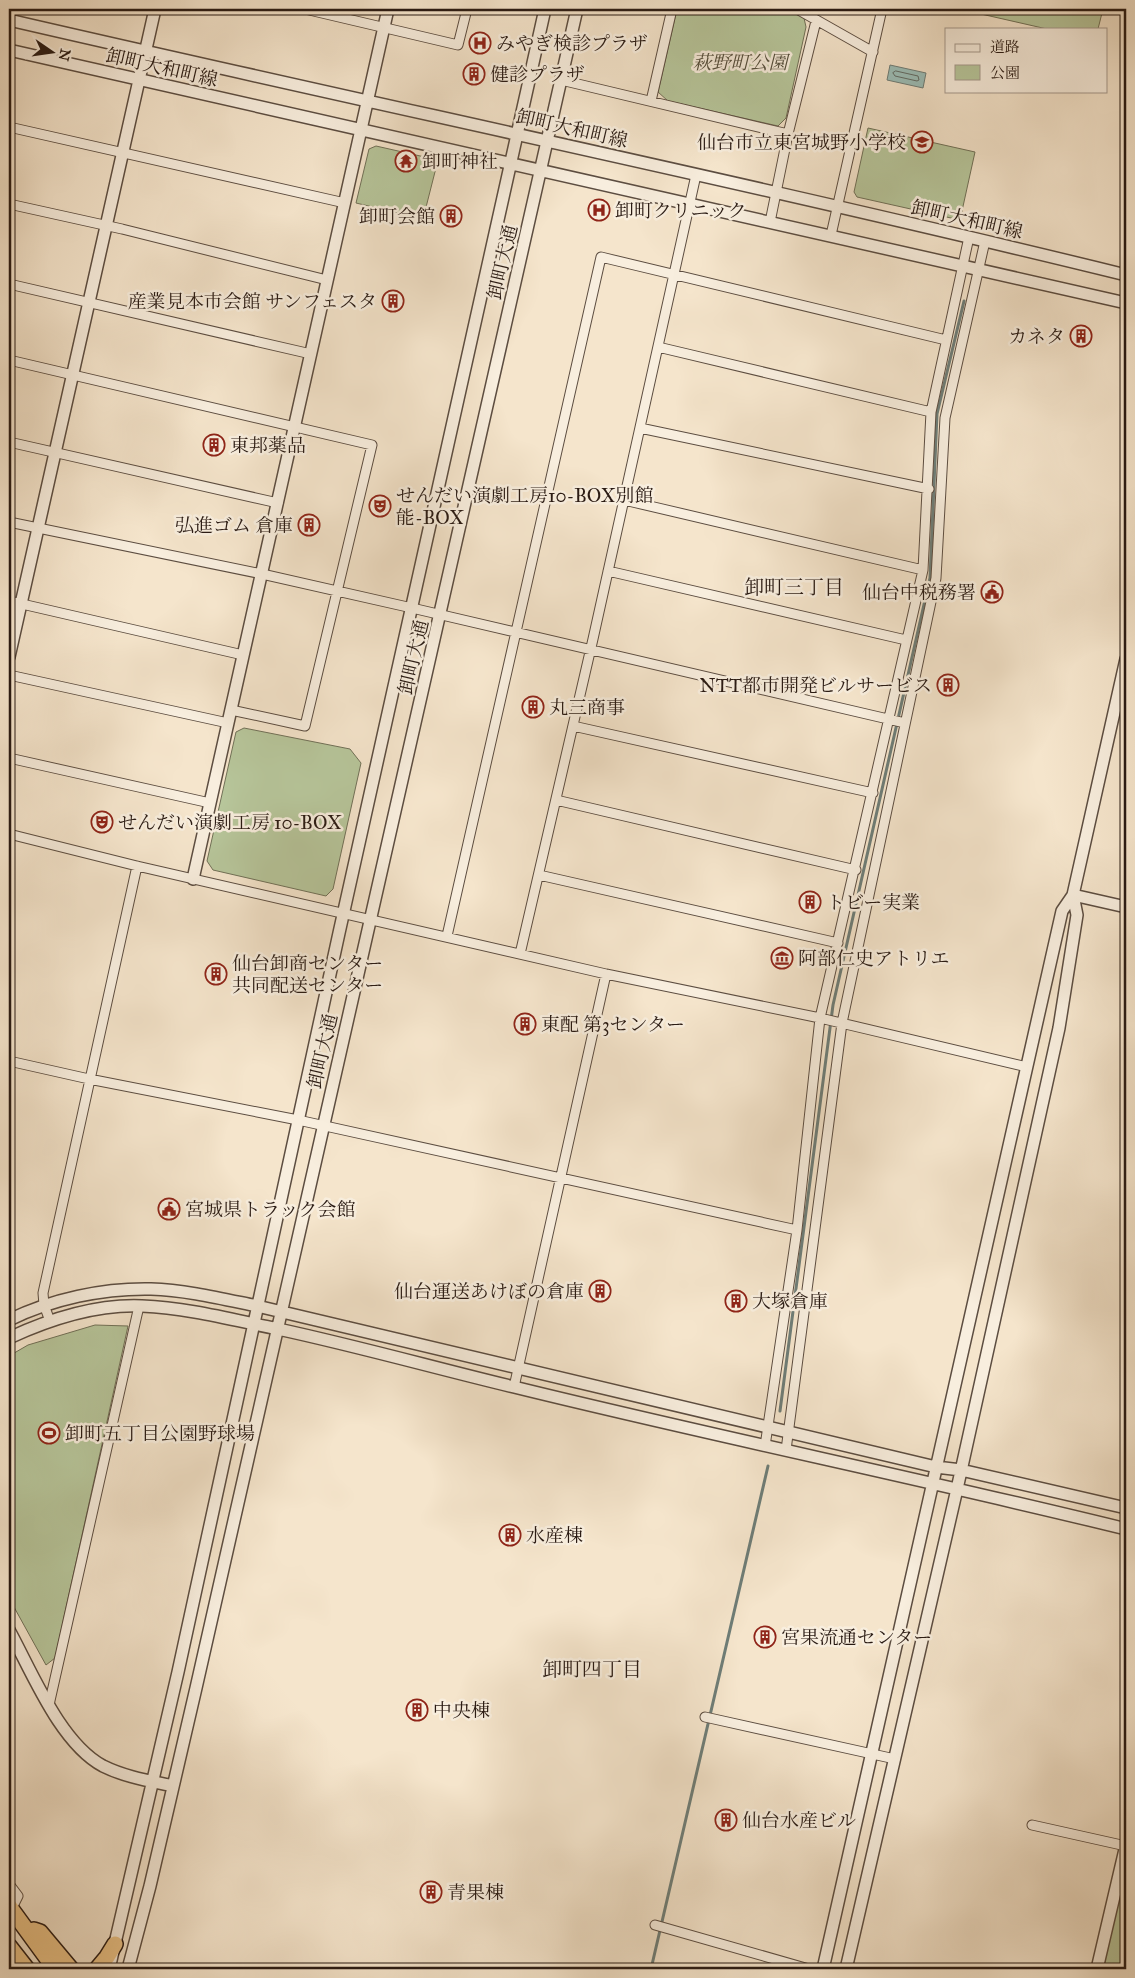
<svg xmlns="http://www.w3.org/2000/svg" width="1135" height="1978" viewBox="0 0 1135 1978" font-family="'IM FELL Great Primer','Noto Serif JP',serif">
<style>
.green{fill:#b7c69b;stroke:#707057}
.water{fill:#9cbfb9;stroke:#6e7d77}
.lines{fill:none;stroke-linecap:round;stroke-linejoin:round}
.shore{stroke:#626c66;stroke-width:1}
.stream{stroke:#6e7d77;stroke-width:3}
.minor-casing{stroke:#5c4d41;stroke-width:11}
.tertiary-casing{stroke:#5c4d41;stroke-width:14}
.trunk-casing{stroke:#291a13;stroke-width:18}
.minor{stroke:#f8eede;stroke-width:9}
.tertiary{stroke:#f8eede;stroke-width:11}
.trunk{stroke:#eac286;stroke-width:15}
.labels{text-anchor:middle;stroke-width:5;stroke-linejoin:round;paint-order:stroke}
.poi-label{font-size:19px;fill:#291a13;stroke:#f8eede;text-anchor:start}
.park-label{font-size:19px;font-style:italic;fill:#544e3c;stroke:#f8eede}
.street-label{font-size:19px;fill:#291a13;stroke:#f8eede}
.neighbourhood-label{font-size:20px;fill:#291a13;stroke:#f8eede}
</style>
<rect width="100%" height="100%" fill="#f5e5cc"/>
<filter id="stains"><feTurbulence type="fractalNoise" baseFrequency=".004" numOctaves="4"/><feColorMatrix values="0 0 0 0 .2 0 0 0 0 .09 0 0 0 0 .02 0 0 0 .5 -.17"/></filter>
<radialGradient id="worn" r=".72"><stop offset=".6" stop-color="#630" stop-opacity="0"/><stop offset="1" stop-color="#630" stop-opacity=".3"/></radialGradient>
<!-- green -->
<path class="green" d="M 677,9 L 788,9 L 804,18 L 806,27 L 786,118 L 778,126 L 668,101 L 658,92 Z
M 959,9 L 1103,9 L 1098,29 L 1047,29 Z
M 868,128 L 975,152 L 960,220 L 857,197 L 854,192 Z
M 376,146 L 438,160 L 423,219 L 356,203 L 369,149 Z
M 244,728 L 350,749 L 361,763 L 333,889 L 326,896 L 213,870 L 207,861 L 236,732 Z
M 95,1325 L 128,1326 L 55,1658 L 46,1665 L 9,1598 L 9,1356 L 28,1345 Z
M 1126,1869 L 1126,1969 L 1103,1969 Z"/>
<!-- water -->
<path class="water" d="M 890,65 L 926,73 L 923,88 L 887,80 Z"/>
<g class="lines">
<!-- shore -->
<path class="shore" d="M 896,71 L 918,76 L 919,80 L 917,81 L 895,76 L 893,73 Z"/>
<!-- stream -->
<path class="stream" d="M 780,1411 L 833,1005 L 930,578 L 937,414 L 964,301
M 651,1969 L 768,1466"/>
<!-- minor casing -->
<g class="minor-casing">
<path id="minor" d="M 305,9 L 458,45 L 467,9
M 797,9 L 873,52
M 561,80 L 788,134
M 651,101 L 672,9
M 9,127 L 345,203
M 9,204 L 122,229 L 327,280
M 770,222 L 788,134 L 816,21
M 831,235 L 882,9
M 9,284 L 311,354
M 658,347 L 931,412
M 9,360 L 372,445 L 305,726 L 231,710
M 640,428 L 929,489
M 9,442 L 278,503
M 624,500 L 923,570
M 9,522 L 262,574 L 412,608 L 905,723
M 608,571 L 906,640
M 9,601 L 243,655
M 9,675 L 228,723
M 573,726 L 873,793
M 9,758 L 210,803
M 556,800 L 856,870
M 9,834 L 137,866 L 606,974 L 820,1018 L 1027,1067
M 539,875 L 838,943
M 447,936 L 601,257 L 946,340
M 520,954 L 593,639 L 696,175
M 9,1061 L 89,1079 L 298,1120 L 797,1230
M 50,1321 L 44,1305 L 43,1293 L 137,866
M 514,1387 L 606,974
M 765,1446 L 797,1230 L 820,1018 L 923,570 L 931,412 L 969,237
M 786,1450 L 842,1023 L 936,578 L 945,418 L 985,241
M 49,1705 L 139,1306
M 705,1717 L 895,1759
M 1032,1825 L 1126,1846
M 9,1884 L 18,1896 L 11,1910
M 655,1925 L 809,1969"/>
</g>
<!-- tertiary casing -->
<g class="tertiary-casing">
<path id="tertiary" d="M 9,20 C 381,106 755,184 1126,275
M 9,50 L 1126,303
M 9,657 L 155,9
M 193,879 L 388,9
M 1073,895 L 1126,907
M 9,1320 C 52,1299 103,1288 151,1289 C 186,1290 223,1299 257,1306 L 936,1467 L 961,1470 L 1126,1508
M 9,1338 C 50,1319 96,1304 142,1306 C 189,1308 233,1320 278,1329 C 357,1346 435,1368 514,1387 C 717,1437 923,1479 1126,1529
M 9,1630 C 32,1672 60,1743 103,1766 C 125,1777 150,1781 173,1786
M 109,1969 L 178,1672 L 339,933 L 545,9
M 128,1969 L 150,1886 L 196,1688 L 577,9
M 823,1969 L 1062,911 L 1073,895 L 1126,659
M 846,1969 L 957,1489 L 1059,1028 L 1077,915 L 1073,895
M 1097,1969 L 1126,1845"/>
</g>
<!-- trunk casing -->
<g class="trunk-casing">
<path id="trunk" d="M 9,1906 L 55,1969
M 34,1930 L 40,1932 L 71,1969
M 9,1946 L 27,1969
M 97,1969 L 107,1957 L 115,1944"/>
</g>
<!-- minor -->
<use href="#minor" class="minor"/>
<!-- tertiary -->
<use href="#tertiary" class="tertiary"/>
<!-- trunk -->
<use href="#trunk" class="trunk"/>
</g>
<!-- icons -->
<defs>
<g id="hospital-ring" transform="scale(1.125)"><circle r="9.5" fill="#f8eede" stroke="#8f2418" stroke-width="1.5"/><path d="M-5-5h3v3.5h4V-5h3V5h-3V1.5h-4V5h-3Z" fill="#8f2418"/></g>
<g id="building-ring" transform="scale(1.125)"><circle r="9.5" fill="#f8eede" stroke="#8f2418" stroke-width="1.5"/><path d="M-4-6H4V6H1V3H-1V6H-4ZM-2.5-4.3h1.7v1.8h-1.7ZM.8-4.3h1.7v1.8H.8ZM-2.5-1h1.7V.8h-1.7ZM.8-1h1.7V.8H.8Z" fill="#8f2418"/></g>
<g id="school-ring" transform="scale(1.125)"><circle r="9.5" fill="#f8eede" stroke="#8f2418" stroke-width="1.5"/><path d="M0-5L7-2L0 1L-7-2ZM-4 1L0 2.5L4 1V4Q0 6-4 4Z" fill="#8f2418"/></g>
<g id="temple-ring" transform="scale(1.125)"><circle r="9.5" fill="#f8eede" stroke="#8f2418" stroke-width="1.5"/><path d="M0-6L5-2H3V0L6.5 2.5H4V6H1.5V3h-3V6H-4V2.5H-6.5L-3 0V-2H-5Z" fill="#8f2418"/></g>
<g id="theatre-ring" transform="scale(1.125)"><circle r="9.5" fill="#f8eede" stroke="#8f2418" stroke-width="1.5"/><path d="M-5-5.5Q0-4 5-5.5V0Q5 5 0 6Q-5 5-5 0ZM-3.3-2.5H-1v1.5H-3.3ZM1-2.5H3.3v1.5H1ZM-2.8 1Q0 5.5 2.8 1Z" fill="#8f2418"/></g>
<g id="civic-ring" transform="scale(1.125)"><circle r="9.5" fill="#f8eede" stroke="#8f2418" stroke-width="1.5"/><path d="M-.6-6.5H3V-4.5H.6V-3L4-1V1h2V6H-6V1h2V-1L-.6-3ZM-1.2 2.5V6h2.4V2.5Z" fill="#8f2418"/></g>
<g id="museum-ring" transform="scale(1.125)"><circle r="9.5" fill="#f8eede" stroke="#8f2418" stroke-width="1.5"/><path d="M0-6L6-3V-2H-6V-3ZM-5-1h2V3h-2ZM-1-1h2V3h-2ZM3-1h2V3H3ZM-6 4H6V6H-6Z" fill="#8f2418"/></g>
<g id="stadium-ring" transform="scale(1.125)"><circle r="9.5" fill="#f8eede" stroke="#8f2418" stroke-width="1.5"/><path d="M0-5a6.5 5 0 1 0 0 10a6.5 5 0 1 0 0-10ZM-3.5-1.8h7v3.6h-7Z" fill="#8f2418"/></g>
</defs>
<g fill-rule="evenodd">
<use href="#hospital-ring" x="480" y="43"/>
<use href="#building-ring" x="474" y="74"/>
<use href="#school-ring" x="922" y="142"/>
<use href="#temple-ring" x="406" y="161"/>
<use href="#hospital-ring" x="599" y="210"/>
<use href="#building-ring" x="451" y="216"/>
<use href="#building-ring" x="393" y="301"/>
<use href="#building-ring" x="1081" y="336"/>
<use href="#building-ring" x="214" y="445"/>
<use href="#theatre-ring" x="380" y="506"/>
<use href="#building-ring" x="309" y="525"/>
<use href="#civic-ring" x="992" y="592"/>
<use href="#building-ring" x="948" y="685"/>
<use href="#building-ring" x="533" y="707"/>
<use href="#theatre-ring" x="102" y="822"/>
<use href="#building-ring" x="810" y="902"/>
<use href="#museum-ring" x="782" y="958"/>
<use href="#building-ring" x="216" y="974"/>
<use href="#building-ring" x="525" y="1024"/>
<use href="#civic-ring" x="169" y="1209"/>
<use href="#building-ring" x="600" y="1291"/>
<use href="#building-ring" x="736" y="1301"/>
<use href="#stadium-ring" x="49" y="1433"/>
<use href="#building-ring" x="510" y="1535"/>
<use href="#building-ring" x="765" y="1637"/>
<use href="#building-ring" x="417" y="1710"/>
<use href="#building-ring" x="726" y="1820"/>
<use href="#building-ring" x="431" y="1892"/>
</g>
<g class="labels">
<!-- poi labels -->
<g class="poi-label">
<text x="496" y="50">みやぎ検診プラザ</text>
<text x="490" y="81">健診プラザ</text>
<text x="906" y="149" text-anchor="end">仙台市立東宮城野小学校</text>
<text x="422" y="168">卸町神社</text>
<text x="615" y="217">卸町クリニック</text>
<text x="435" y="223" text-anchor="end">卸町会館</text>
<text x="377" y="308" text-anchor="end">産業見本市会館 サンフェスタ</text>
<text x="1065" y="343" text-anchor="end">カネタ</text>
<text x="230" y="452">東邦薬品</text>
<text x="396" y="502">せんだい演劇工房10-BOX別館<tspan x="396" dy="22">能-BOX</tspan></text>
<text x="293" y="532" text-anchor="end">弘進ゴム 倉庫</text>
<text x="976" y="599" text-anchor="end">仙台中税務署</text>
<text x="932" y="692" text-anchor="end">NTT都市開発ビルサービス</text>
<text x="549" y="714">丸三商事</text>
<text x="118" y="829">せんだい演劇工房 10-BOX</text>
<text x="826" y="909">トビー実業</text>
<text x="798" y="965">阿部仁史アトリエ</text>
<text x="232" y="970">仙台卸商センター<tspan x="232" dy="22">共同配送センター</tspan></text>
<text x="541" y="1031">東配 第3センター</text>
<text x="185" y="1216">宮城県トラック会館</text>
<text x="584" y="1298" text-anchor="end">仙台運送あけぼの倉庫</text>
<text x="752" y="1308">大塚倉庫</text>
<text x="65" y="1440">卸町五丁目公園野球場</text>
<text x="526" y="1542">水産棟</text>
<text x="781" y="1644">宮果流通センター</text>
<text x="433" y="1717">中央棟</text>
<text x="742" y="1827">仙台水産ビル</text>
<text x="447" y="1899">青果棟</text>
</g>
<!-- park labels -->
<g class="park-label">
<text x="740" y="69">萩野町公園</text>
</g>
<!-- street labels -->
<g class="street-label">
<text transform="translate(162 67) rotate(13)" y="7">卸町大和町線</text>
<text transform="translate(572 128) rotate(13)" y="7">卸町大和町線</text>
<text transform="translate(967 219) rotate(13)" y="7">卸町大和町線</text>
<text transform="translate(502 262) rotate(-77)" y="7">卸町大通</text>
<text transform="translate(413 657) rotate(-77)" y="7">卸町大通</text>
<text transform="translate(322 1051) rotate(-77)" y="7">卸町大通</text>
</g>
<!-- neighbourhood labels -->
<g class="neighbourhood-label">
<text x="794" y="594">卸町三丁目</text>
<text x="592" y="1676">卸町四丁目</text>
</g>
</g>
<!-- margin -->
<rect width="1135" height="1978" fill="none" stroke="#f5e5cc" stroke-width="30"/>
<rect x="10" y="10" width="1115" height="1958" fill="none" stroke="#291a13" stroke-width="2.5"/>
<rect x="15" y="15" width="1105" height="1948" fill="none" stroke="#291a13"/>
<!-- legend -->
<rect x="945" y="28" width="162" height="65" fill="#f8eede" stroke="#a5998d"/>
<rect x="955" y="44" width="25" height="8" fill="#f8eede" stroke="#a5998d"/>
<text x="990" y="52" font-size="15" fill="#291a13">道路</text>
<rect x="955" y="65" width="25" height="15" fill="#b7c69b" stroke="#a5998d"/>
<text x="990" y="78" font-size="15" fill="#291a13">公園</text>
<!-- north arrow -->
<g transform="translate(52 52) rotate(103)" stroke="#f8eede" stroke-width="4" paint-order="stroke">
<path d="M0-4L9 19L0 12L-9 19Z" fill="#291a13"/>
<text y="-8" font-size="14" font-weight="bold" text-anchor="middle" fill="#291a13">N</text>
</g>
<rect width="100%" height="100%" filter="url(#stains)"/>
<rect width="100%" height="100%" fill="url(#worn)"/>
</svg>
